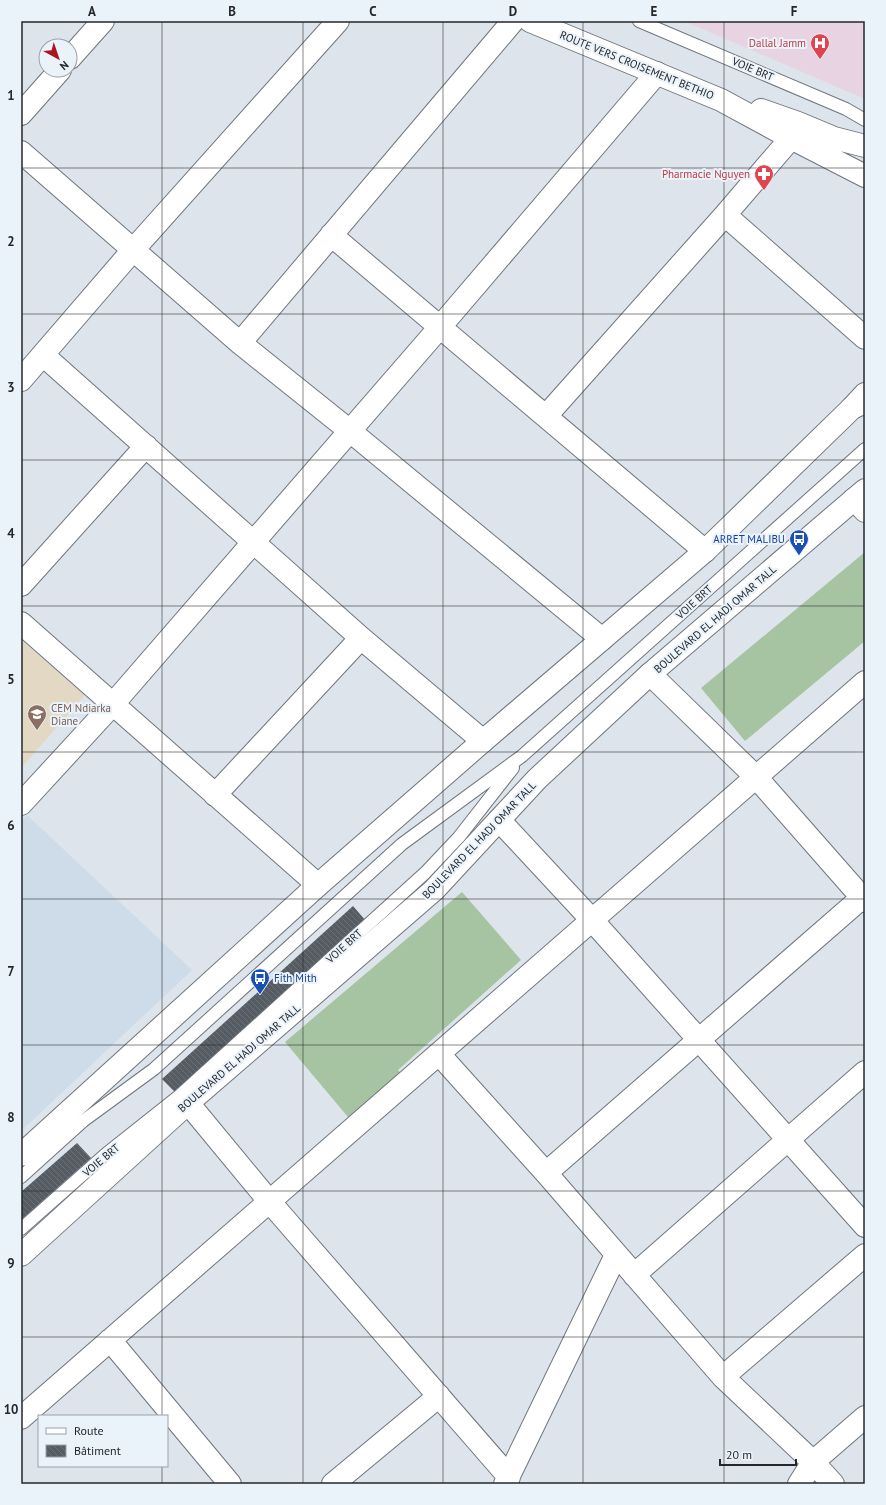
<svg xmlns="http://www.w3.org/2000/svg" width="886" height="1505" viewBox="0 0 886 1505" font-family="'PT Sans',sans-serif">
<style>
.built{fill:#cedbe9}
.education{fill:#e3d8c4}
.medical{fill:#e7d3e2}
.pitch{fill:#a6c4a2}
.building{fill:url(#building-back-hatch)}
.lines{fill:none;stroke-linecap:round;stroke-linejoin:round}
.service-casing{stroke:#6f757c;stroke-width:14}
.minor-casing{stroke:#6f757c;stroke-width:24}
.secondary-casing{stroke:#6f757c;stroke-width:24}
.primary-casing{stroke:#6f757c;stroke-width:24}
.service{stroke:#fff;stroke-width:12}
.minor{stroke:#fff;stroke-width:22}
.secondary{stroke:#fff;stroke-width:22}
.primary{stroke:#fff;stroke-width:22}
.grid{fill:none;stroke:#24272a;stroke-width:1;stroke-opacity:0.55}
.labels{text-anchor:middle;stroke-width:4;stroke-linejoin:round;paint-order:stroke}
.health-label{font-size:11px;fill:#be3a42;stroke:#eaf2fa;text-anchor:end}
.street-label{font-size:11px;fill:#24272a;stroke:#eaf2fa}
.transit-label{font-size:11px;fill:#164399;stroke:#eaf2fa;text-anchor:end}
.education-label{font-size:11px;fill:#785e54;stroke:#eaf2fa;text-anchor:start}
.neatline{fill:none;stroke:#24272a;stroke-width:1.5}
.grid-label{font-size:13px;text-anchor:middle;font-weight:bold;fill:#24272a}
</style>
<defs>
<pattern id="building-back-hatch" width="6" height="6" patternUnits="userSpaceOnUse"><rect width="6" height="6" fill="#565c63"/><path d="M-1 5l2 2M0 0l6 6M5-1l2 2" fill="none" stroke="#6b7075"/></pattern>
</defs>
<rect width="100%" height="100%" fill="#dde4ec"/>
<!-- built -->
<path class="built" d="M 27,815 L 192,970 L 21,1131 L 21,821 Z"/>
<!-- education -->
<path class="education" d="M 21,640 L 85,695 L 21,768 Z"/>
<!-- medical -->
<path class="medical" d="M 684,21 L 865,21 L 865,99 Z"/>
<!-- pitch -->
<path class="pitch" d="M 865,552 L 865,641 L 745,741 L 701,688 Z
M 462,892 L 521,960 L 398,1070 L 405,1077 L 353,1123 L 285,1042 Z"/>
<!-- building -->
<path class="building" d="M 353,906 L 366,921 L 175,1092 L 162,1079 Z
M 77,1143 L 91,1158 L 21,1220 L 21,1192 Z"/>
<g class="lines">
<!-- service casing -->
<g class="service-casing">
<path id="service" d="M 639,21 L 846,109 L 865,120
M 21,1177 L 83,1121 L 154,1069 L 402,844 L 522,756 L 865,449
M 21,1229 L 106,1154 L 179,1096 L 425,873 L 459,837 L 513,768"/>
</g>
<!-- minor casing -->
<g class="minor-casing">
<path id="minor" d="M 70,58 L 103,21
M 21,114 L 60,70
M 21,152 L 240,343 L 350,431 L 602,639
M 725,215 L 865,338
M 331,235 L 705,551
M 240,343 L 513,21
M 43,355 L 361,638 L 483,741
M 21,380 L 133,250 L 338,21
M 546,416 L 725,215 L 791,138
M 854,499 L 865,511
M 21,585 L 146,446
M 21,623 L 318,885
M 650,674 L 756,777 L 865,901
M 215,795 L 361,638
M 21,804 L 113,704 L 440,327 L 657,73
M 499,820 L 592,920 L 865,1226
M 439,1054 L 546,1173 L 723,1377 L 813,1462 L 833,1484
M 188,1103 L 269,1201 L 509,1477
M 546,1173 L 865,895
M 634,1275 L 865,1072
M 110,1340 L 230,1484
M 723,1377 L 865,1255
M 21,1418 L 865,682
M 333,1484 L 439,1396
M 505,1484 L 616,1255
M 799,1484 L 813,1462 L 865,1417"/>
</g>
<!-- secondary casing -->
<g class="secondary-casing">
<path id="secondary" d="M 21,1155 L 318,885 L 483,741 L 705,551 L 852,408 L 865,402
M 21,1255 L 188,1103 L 434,890 L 537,779 L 650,674 L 865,490"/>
</g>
<!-- primary casing -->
<g class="primary-casing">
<path id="primary" d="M 530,21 L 721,100 L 791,138 L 865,176
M 761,110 L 798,123 L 834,138 L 865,146
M 852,408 L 865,394"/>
</g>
<!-- service -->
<use href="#service" class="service"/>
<!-- minor -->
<use href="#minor" class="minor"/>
<!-- secondary -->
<use href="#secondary" class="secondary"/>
<!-- primary -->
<use href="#primary" class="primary"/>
</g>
<!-- grid -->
<path class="grid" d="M 162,21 L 162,1416M 303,21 L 303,1484M 443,21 L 443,1484M 583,21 L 583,1484M 724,21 L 724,1484M 21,168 L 865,168M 21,314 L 865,314M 21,460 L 865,460M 21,606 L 865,606M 21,752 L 865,752M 21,899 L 865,899M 21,1045 L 865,1045M 21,1191 L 865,1191M 21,1337 L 865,1337M 162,1466 L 162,1484"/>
<!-- icons -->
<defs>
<g id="hospital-pin" transform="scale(1)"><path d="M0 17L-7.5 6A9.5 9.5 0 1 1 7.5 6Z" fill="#e0444e" stroke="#eaf2fa"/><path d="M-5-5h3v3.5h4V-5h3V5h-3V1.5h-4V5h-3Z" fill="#fff"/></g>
<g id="pharmacy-pin" transform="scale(1)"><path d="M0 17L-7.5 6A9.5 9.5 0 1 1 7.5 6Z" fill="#e0444e" stroke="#eaf2fa"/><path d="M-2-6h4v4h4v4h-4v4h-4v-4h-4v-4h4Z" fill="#fff"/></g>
<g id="bus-pin" transform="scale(1)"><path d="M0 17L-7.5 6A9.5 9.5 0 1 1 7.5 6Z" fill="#1a4fb4" stroke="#eaf2fa"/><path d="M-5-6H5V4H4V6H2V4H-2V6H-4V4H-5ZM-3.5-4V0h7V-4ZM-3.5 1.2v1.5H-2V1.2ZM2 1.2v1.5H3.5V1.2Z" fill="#fff"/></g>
<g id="school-pin" transform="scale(1)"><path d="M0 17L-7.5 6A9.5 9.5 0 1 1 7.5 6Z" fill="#8d6e63" stroke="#eaf2fa"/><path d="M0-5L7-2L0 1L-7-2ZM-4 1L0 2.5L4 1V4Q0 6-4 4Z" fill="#fff"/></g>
</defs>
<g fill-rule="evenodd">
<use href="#hospital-pin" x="820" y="43"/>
<use href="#pharmacy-pin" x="764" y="174"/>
<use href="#bus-pin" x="799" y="539"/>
<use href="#school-pin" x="37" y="714"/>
<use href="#bus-pin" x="260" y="978"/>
</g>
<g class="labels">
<!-- health labels -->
<g class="health-label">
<text x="806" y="47">Dallal Jamm</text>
<text x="750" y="178">Pharmacie Nguyen</text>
</g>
<!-- street labels -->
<g class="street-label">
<text transform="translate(637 65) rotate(22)" y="4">ROUTE VERS CROISEMENT BETHIO</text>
<text transform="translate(753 69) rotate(23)" y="4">VOIE BRT</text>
<text transform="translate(694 602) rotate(-42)" y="4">VOIE BRT</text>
<text transform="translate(715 619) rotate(-41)" y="4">BOULEVARD EL HADJ OMAR TALL</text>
<text transform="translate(479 840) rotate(-46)" y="4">BOULEVARD EL HADJ OMAR TALL</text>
<text transform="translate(344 946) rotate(-42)" y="4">VOIE BRT</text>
<text transform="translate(239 1058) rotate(-41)" y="4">BOULEVARD EL HADJ OMAR TALL</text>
<text transform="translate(101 1160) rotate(-40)" y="4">VOIE BRT</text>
</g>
<!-- transit labels -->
<g class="transit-label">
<text x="785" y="543">ARRET MALIBU</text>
<text x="274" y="982" text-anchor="start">Fith Mith</text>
</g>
<!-- education labels -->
<g class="education-label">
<text x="51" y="712">CEM Ndiarka<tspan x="51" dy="13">Diane</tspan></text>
</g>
</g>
<!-- border -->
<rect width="886" height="1505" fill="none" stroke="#eaf2fa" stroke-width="44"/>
<!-- legend -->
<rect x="38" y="1415" width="130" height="52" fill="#eaf2fa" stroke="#9ba1a7"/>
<rect x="46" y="1428" width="20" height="6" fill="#ffffff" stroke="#9ba1a7"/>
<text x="74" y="1435" font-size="12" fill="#24272a">Route</text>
<rect x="46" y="1445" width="20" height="12" fill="url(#building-back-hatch)" stroke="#9ba1a7"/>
<text x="74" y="1455" font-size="12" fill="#24272a">Bâtiment</text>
<!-- north arrow -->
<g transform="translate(58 58) rotate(140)"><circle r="19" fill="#eaf2fa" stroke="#9ba1a7"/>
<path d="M0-3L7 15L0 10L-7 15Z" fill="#aa1423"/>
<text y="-6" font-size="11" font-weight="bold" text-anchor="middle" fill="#24272a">N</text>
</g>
<!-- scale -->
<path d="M720 1459v6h76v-6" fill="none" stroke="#24272a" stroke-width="2"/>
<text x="726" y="1459" font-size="12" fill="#24272a" stroke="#eaf2fa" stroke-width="3" paint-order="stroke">20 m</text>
<rect x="22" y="22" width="842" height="1461" class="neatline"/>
<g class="grid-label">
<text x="92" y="16">A</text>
<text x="232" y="16">B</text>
<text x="373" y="16">C</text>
<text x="513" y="16">D</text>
<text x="654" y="16">E</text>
<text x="794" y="16">F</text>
<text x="11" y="100">1</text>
<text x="11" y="246">2</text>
<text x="11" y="392">3</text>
<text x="11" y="538">4</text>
<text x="11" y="684">5</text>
<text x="11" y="830">6</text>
<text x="11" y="976">7</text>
<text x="11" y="1122">8</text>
<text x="11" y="1268">9</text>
<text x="11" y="1414">10</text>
</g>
</svg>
